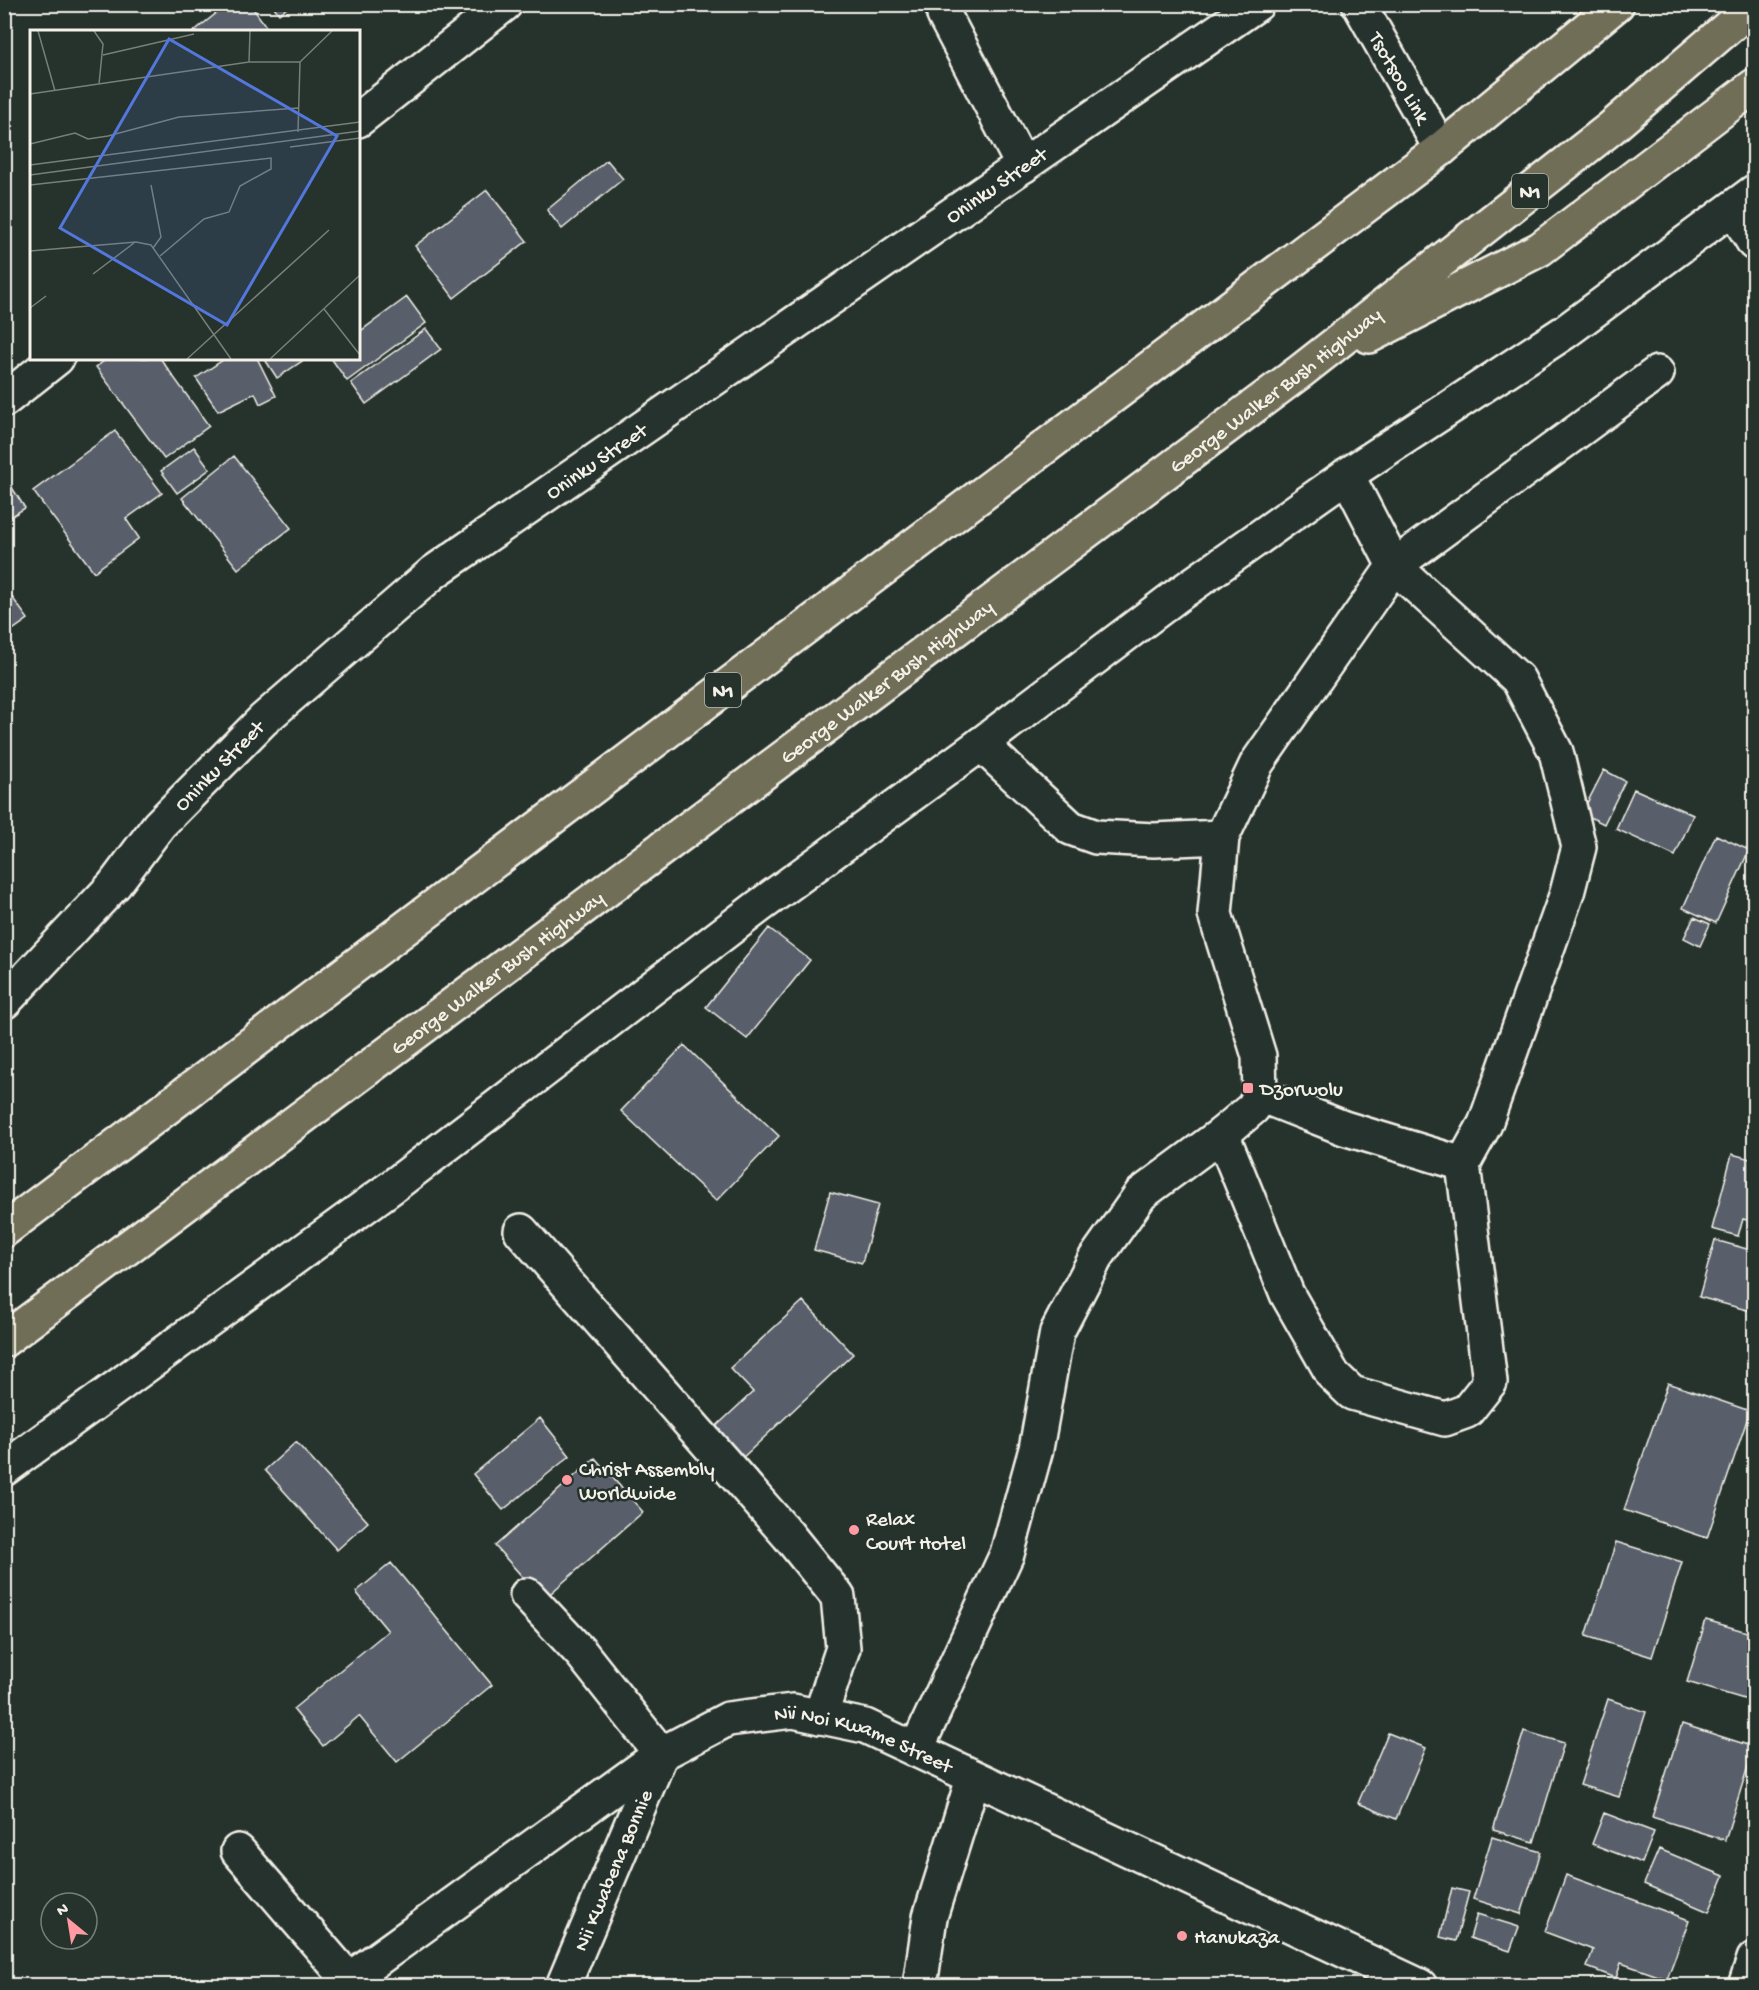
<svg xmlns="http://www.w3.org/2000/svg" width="1759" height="1990" viewBox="0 0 1759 1990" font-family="'Gochi Hand',sans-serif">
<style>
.building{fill:#585e6b;stroke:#f4f1e8;stroke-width:1.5}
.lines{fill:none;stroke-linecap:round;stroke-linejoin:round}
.minor-casing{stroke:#f4f1e8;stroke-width:38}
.highway-casing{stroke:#f4f1e8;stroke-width:38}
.minor{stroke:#26332d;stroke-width:33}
.highway{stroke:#716e59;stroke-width:33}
.poi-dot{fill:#ff9aa2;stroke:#26332d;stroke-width:2}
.labels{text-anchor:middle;stroke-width:5;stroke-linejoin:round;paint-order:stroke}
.shield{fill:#26332d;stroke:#b6b8b0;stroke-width:1.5}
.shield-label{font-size:20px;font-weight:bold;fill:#f4f1e8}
.street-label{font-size:21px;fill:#f4f1e8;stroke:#26332d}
.poi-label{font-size:21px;fill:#f4f1e8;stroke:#26332d;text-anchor:start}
.inset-road{fill:none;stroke:#787f78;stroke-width:1.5}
.view{fill:#5377dc;fill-opacity:0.15;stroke:#5377dc;stroke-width:3}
.inset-edge{fill:none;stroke:#f4f1e8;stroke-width:3}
</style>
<rect width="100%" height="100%" fill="#26332d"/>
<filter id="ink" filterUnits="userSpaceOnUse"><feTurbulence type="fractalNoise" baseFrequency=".0167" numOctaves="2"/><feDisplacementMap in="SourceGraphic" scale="12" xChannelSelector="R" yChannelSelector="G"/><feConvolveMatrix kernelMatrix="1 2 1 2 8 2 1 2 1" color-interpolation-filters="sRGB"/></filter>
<g filter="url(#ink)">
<!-- building -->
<path class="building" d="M 228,4 L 250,4 L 270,32 L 193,32 Z
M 272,4 L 292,4 L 279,14 Z
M 607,160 L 623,179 L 562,229 L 547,210 Z
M 487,190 L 527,241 L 454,298 L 415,246 Z
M 407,297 L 426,323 L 347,381 L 331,358 L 358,358 L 358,333 Z
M 426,329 L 441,349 L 366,404 L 351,383 Z
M 108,358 L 160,358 L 209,426 L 164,459 L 96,367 Z
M 226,358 L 257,358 L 276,396 L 260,404 L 255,393 L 218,411 L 196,378 Z
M 264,358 L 305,358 L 305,359 L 277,378 Z
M 115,431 L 162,493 L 126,519 L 139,538 L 94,572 L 33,491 Z
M 194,447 L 210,469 L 177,493 L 161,471 Z
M 234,456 L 291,528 L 238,569 L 182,498 Z
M 4,475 L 25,508 L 4,521 Z
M 4,586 L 28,619 L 4,636 Z
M 1604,770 L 1625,781 L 1604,824 L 1582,813 Z
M 1634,789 L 1693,815 L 1675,856 L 1616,829 Z
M 1716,835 L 1749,850 L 1716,923 L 1683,908 Z
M 1694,917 L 1710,924 L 1700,946 L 1684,938 Z
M 769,928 L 810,960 L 747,1039 L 706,1007 Z
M 684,1045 L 779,1136 L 716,1201 L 621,1111 Z
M 1732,1154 L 1754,1160 L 1754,1222 L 1743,1219 L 1738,1236 L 1712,1229 Z
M 830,1192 L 878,1205 L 862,1263 L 814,1250 Z
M 1715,1240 L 1754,1251 L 1754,1312 L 1699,1297 Z
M 803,1301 L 853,1354 L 738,1462 L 710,1432 L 753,1392 L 730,1368 Z
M 1668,1383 L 1750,1411 L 1707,1538 L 1624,1510 Z
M 540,1418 L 570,1456 L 503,1510 L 473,1474 Z
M 296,1442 L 368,1522 L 337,1550 L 265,1470 Z
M 595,1458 L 643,1512 L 543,1600 L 495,1546 Z
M 1616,1542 L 1682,1562 L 1652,1657 L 1586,1636 Z
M 391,1563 L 492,1685 L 397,1762 L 359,1716 L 323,1746 L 293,1709 L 388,1631 L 356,1592 Z
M 1706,1620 L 1754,1634 L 1754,1702 L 1687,1682 Z
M 1608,1699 L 1646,1712 L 1619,1797 L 1580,1785 Z
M 1682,1724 L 1754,1747 L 1725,1840 L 1652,1817 Z
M 1524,1731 L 1564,1743 L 1534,1842 L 1493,1830 Z
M 1388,1733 L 1426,1748 L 1396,1819 L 1358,1803 Z
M 1604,1813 L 1654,1832 L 1642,1863 L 1592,1844 Z
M 1492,1837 L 1541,1852 L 1521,1914 L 1473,1899 Z
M 1659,1849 L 1724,1876 L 1709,1912 L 1644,1884 Z
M 1566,1875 L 1689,1920 L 1667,1979 L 1621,1963 L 1616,1978 L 1587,1967 L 1593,1950 L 1545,1932 Z
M 1452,1888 L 1469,1892 L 1456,1941 L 1440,1937 Z
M 1477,1914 L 1519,1927 L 1510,1951 L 1470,1938 Z"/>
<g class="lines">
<!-- minor casing -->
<g class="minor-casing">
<g id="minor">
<path id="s1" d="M 1359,4 L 1441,149"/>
<path d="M 944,15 L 1023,166"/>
<path d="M 358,120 L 505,4"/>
<path d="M 1733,208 L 1754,243"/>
<path d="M 4,400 L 57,358"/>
<path d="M 981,744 L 1071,828 L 1096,837 L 1154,840 L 1222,837"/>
<path id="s2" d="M 4,1002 L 114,885 L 159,825 L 263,720 L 434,572 L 1257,4"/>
<path d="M 1260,1095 L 1344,1128 L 1463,1164 L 1485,1124 L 1567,893 L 1579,847 L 1556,752 L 1518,679 L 1394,566 L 1657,373"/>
<path d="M 1222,1134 L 1287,1294 L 1333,1375 L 1352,1393 L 1445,1419 L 1467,1411 L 1490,1382 L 1463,1164"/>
<path d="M 521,1231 L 788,1535 L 838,1597 L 843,1648 L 820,1717"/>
<path d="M 4,1469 L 393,1186 L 758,907 L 981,744 L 1175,597 L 1347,475 L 1565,332 L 1754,192"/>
<path d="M 527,1595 L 582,1654 L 661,1754"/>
<path d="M 916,1750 L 1007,1554 L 1036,1449 L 1057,1332 L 1095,1259 L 1141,1194 L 1222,1134 L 1253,1108 L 1260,1095 L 1259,1056 L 1215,914 L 1222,837 L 1257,763 L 1394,566 L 1347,475"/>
<path d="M 238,1851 L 349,1980"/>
<path id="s3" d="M 340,1986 L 661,1754 L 728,1719 L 793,1711 L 865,1726 L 1420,1986"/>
<path id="s4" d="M 563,1986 L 661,1754"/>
<path d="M 920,1986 L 930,1917 L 973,1779"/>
<path d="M 1745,1986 L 1754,1959"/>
</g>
</g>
<!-- highway casing -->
<g class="highway-casing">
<g id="highway">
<path d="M 1369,336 L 1540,249 L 1754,86"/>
<path d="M 4,1230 L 1441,149 L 1617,4"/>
<path id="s5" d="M 4,1340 L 1301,371 L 1611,128 L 1754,5"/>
</g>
</g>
<!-- minor -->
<use href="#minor" class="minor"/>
<!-- highway -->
<use href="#highway" class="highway"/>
</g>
</g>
<!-- markers -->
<g class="poi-dot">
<rect x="1242" y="1082" width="12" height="12" rx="3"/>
<circle cx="567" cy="1480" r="6"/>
<circle cx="854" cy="1530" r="6"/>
<circle cx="1182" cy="1936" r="6"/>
</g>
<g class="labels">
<!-- shield labels -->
<g class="shield">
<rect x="1512" y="174" width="36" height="34" rx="4.5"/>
<rect x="705" y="673" width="36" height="34" rx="4.5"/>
</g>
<g class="shield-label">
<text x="1530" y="198">N1</text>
<text x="723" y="697">N1</text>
</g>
<!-- street labels -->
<g class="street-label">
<text dy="7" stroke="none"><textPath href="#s1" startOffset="84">Tsotsoo Link</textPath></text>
<text dy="7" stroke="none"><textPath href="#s2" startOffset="1292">Oninku Street</textPath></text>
<text dy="7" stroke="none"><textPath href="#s5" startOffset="1587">George Walker Bush Highway</textPath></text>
<text dy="7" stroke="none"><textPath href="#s2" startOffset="806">Oninku Street</textPath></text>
<text dy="7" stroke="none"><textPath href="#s5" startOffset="1101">George Walker Bush Highway</textPath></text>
<text dy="7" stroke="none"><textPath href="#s2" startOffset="320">Oninku Street</textPath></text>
<text dy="7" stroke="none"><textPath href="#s5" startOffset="615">George Walker Bush Highway</textPath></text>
<text dy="7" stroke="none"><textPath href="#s3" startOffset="612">Nii Noi Kwame Street</textPath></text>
<text dy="7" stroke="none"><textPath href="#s4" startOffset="126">Nii Kwabena Bonnie</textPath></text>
</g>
<!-- poi labels -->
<g class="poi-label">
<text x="1260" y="1095">Dzorwolu</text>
<text x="579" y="1475">Christ Assembly<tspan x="579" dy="24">Worldwide</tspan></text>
<text x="866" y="1525">Relax<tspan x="866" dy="24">Court Hotel</tspan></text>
<text x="1194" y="1943">Hanukaza</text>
</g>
</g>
<!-- overview -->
<g transform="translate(30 30)">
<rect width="330" height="330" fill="#26332d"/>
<path class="inset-road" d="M 8,1 L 25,61M 64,1 L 73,14 L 69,54M 73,25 L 164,4M 219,32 L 220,1M 0,64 L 219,32 L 270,32M 268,102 L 270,32 L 302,1M 0,114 L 45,103 L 58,109 L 78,106 L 149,87 L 268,78M 260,117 L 330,108M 0,135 L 330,92M 0,145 L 330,101M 0,155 L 241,128 L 241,139 L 210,156 L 199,182 L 174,189 L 130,226M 121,155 L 131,207 L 123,218M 0,221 L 106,212 L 121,215 L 201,329M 63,244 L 104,213M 0,278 L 16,266M 294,279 L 330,325M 157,329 L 299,200M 240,329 L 330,245"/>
<path class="view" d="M 139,9 L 307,106 L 197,295 L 30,198 Z"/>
<rect width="330" height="330" class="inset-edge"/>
</g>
<!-- margin -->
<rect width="1759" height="1990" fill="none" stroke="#26332d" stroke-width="24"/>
<rect x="12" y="12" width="1735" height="1966" fill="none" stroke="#f4f1e8" stroke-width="2" filter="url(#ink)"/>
<!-- north arrow -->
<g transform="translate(69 1921) rotate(330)"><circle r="28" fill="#26332d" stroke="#787f78" stroke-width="1.5"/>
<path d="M0-4.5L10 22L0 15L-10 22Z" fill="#ff9aa2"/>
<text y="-9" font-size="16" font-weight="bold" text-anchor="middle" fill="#f4f1e8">N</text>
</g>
</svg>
